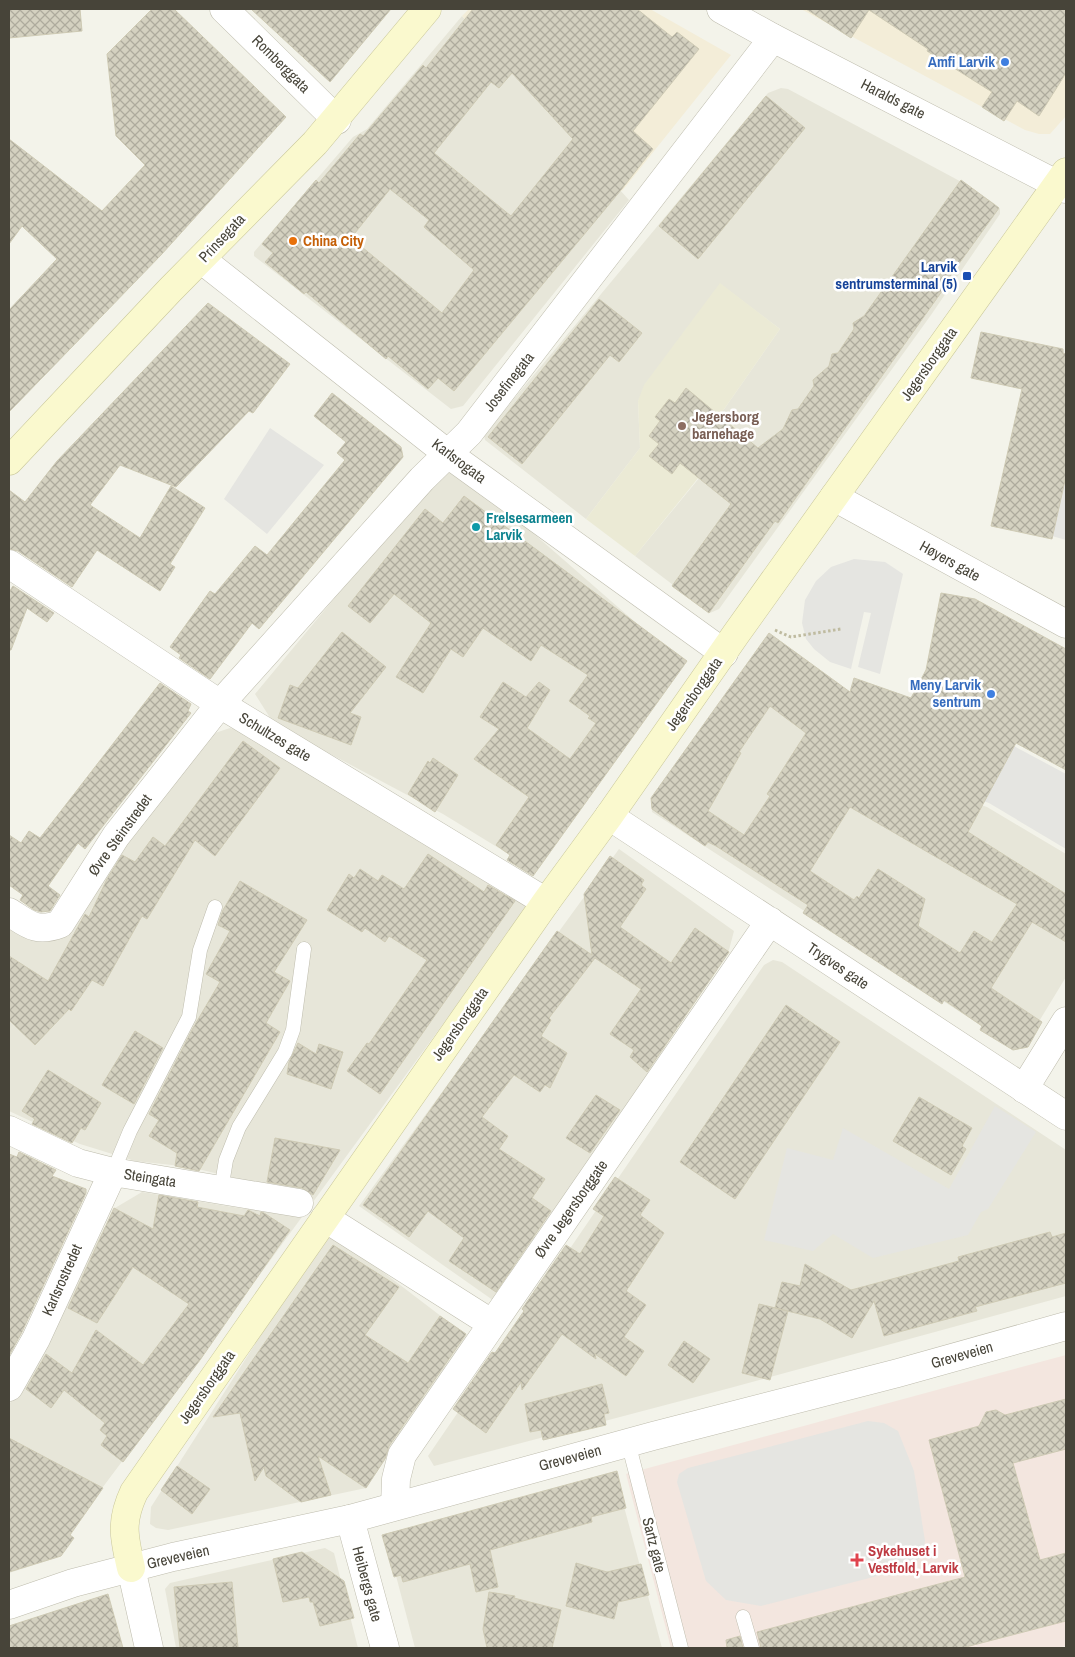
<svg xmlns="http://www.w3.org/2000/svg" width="1075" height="1657" viewBox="0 0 1075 1657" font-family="'Archivo Narrow',sans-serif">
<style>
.residential{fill:#e7e6d9}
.commercial{fill:#f3edd8}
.education{fill:#ebead5}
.medical{fill:#f3e6df}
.parking{fill:#e5e5e1}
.building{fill:url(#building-cross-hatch);stroke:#cecab4;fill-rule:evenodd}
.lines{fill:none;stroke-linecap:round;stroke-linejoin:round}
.service-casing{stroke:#bebcad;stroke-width:15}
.minor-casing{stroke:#bebcad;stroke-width:29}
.tertiary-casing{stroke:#bebcad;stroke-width:29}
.secondary-casing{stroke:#c9c79a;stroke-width:29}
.path{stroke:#bfbba0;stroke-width:3;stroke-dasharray:2.5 2.5;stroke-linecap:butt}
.service{stroke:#fff;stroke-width:14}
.minor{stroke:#fff;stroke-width:28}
.tertiary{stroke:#fff;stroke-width:28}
.secondary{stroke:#faf9ce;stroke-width:28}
.shop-dot{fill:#3f7fe0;stroke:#fff;stroke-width:2}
.food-dot{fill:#e8710a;stroke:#fff;stroke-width:2}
.transit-dot{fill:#1a4fb4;stroke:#fff;stroke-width:2}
.education-dot{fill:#8d6e63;stroke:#fff;stroke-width:2}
.culture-dot{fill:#0f9aa8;stroke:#fff;stroke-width:2}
.health-dot{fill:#e0444e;stroke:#fff;stroke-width:2}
.labels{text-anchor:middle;stroke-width:5;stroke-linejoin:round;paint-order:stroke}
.shop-label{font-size:15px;font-weight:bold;fill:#366cbe;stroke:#fff;text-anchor:end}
.street-label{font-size:15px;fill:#474439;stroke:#fff}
.food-label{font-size:15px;font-weight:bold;fill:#c56008;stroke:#fff;text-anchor:start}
.transit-label{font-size:15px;font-weight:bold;fill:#164399;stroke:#fff;text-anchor:end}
.education-label{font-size:15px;font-weight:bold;fill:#785e54;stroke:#fff;text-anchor:start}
.culture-label{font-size:15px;font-weight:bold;fill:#0d838f;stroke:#fff;text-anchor:start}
.health-label{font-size:15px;font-weight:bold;fill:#be3a42;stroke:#fff;text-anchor:start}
</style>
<defs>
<pattern id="building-cross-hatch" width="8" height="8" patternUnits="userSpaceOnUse" patternTransform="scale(1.25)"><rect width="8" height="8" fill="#d4d1c0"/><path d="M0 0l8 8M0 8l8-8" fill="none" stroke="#aeab9d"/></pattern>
</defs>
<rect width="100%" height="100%" fill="#f3f3ea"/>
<!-- residential -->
<path class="residential" d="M 462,16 L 629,200 L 463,406 L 451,409 L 254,256 L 254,252 L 353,137 L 367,129 Z
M 781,88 L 788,89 L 969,186 L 995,204 L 1000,209 L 1000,214 L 931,315 L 719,609 L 710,613 L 635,556 L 700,477 L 714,476 L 744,434 L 720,415 L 780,329 L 720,284 L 638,401 L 640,448 L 586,519 L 485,440 L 484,435 L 768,93 Z
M 440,471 L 463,472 L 681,662 L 533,869 L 443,814 L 274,724 L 255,694 Z
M 767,637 L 847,690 L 808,746 L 987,807 L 1066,854 L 1066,977 L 1024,1046 L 1017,1049 L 652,812 L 651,799 Z
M 230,728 L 237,730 L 530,905 L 174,1392 L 67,1535 L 72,1538 L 59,1557 L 9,1573 L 9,1405 L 115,1208 L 142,1192 L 245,1209 L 251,1182 L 190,1167 L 135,1161 L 80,1144 L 9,1111 L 9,921 L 37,938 L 138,827 L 202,746 L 215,733 Z
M 619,849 L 734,931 L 729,950 L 497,1303 L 359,1206 Z
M 773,960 L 782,962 L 1066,1150 L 1066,1296 L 730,1388 L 434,1466 L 428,1456 L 764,965 Z
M 328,1230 L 467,1336 L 366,1488 L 168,1530 L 156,1528 L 150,1524 L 151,1507 Z
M 615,1473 L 662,1648 L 415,1648 L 385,1534 Z
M 325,1548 L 334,1553 L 358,1648 L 176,1648 L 165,1589 L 170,1583 Z"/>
<!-- commercial -->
<path class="commercial" d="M 469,9 L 650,9 L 731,55 L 622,191 L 462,16 Z
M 801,9 L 1066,9 L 1066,116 L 1050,134 L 1039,134 L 1025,130 Z"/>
<!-- education -->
<path class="education" d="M 720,283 L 780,329 L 720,415 L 744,434 L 713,476 L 699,477 L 635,556 L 586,519 L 640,448 L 638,401 L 644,385 Z"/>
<!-- medical -->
<path class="medical" d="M 1066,1355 L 1066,1646 L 1057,1648 L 671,1648 L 626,1474 Z"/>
<!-- parking -->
<path class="parking" d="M 270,428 L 324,465 L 267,534 L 224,499 Z
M 1066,473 L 1066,540 L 1052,536 Z
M 854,559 L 885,562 L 903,574 L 880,674 L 858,667 L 871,613 L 864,612 L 851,669 L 830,662 L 814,649 L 806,639 L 802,623 L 805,600 L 816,581 L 831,567 Z
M 958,716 L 1066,774 L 1066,849 L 989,803 L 832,751 Z
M 995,1106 L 1036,1132 L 988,1209 L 981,1212 L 968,1235 L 873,1258 L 833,1234 L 813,1251 L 764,1240 L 787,1148 L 833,1160 L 843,1128 L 949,1189 Z
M 868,1421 L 884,1423 L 898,1431 L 914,1471 L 925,1541 L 923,1554 L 912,1567 L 761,1606 L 726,1600 L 706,1581 L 677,1482 L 679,1474 L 688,1468 Z"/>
<!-- building -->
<path class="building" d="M 9,9 L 80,9 L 82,31 L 9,38 Z
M 152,9 L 174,9 L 286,117 L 161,255 L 9,412 L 9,310 L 57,259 L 22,226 L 9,244 L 9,139 L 102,211 L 145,165 L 116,136 L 107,54 Z
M 251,9 L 391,9 L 330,82 Z
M 473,9 L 637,9 L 672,37 L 677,32 L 699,49 L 633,131 L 653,149 L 621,190 L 454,391 L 438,378 L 428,389 L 388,356 L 386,359 L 306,292 L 304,294 L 265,262 L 273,253 L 262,244 L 316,180 L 319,183 L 360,134 L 363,136 L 423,65 L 426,68 ZM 512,73 L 573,139 L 511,216 L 434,153 L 491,82 L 499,88 ZM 390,189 L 429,220 L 424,227 L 474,270 L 442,313 L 351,238 Z
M 806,9 L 1066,9 L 1066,73 L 1039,116 L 1017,101 L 1004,121 L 982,107 L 992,92 L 927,51 L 928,49 L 869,10 L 851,38 Z
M 766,96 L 805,128 L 698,259 L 659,226 Z
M 961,180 L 999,208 L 945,283 L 947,284 L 778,523 L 775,521 L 709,613 L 672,586 L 731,504 L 680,463 L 672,474 L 649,456 L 659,444 L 649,436 L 660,421 L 655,417 L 669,399 L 675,403 L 686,388 L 758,448 L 783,429 L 792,410 L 798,409 L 814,386 L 813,380 L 829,366 L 832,354 L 838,353 L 854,329 L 853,323 L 864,316 Z
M 599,299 L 642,333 L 619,362 L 610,355 L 522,464 L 488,437 Z
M 208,303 L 290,364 L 253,413 L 249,411 L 176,487 L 120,465 L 90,505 L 140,538 L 171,486 L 205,508 L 170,564 L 175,567 L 160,591 L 97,550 L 72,587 L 18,551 L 9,549 L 9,490 L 25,502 L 57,461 Z
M 981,332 L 1063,349 L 1063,353 L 1066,354 L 1066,476 L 1052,539 L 991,526 L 1022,389 L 971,378 Z
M 332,393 L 401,447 L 403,457 L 259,629 L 252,623 L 210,679 L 179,658 L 181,655 L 170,647 L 210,591 L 215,594 L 255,546 L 267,555 L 345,460 L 337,453 L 346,442 L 314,416 Z
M 464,496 L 687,661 L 533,876 L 507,860 L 510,855 L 496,845 L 529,797 L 474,759 L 499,729 L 480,717 L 503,682 L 526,697 L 539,682 L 550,690 L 527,728 L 570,759 L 596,723 L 588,718 L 590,716 L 569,701 L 588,675 L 541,645 L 531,661 L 483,628 L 463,657 L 451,649 L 423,693 L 396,677 L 431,623 L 394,594 L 370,623 L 348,606 L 425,509 L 443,523 Z
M 13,586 L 54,613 L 47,622 L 27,608 L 11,650 L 9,650 L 9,592 Z
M 941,593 L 975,599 L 1066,649 L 1066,770 L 1016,743 L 968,832 L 1066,894 L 1066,942 L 1032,922 L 991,988 L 1042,1022 L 1028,1047 L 1013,1050 L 980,1030 L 982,1026 L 944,1000 L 942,1004 L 803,913 L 808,905 L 716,846 L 708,842 L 705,846 L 652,809 L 651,798 L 769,633 L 850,692 L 854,678 L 911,698 L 926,670 ZM 770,706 L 806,733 L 767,794 L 770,796 L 744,835 L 708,811 L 741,753 L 739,752 ZM 850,807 L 1017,904 L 992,942 L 974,931 L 960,953 L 918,926 L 925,899 L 878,869 L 859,898 L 857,896 L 854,900 L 810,871 Z
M 342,632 L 386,667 L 350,713 L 361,717 L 351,745 L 278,718 L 290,685 L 298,688 Z
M 160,683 L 191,704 L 188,711 L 191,713 L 85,849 L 78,843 L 48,886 L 60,895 L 50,911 L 41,912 L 34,910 L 20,900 L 23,895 L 9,885 L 9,835 L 21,843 L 29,831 L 40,838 Z
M 243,741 L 280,768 L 215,856 L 195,840 L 147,919 L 142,916 L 103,986 L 92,980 L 71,1011 L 69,1009 L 35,1045 L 9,1020 L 9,956 L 48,981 L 85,914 L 89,917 L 107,879 L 122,855 L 135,862 L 153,837 L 165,846 Z
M 433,758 L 458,775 L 435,812 L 408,794 L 428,761 L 430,763 Z
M 428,854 L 484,892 L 488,885 L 515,901 L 380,1094 L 347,1071 L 367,1043 L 369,1044 L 427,960 L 389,936 L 385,942 L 365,928 L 362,932 L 327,910 L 349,874 L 354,878 L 360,869 L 378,881 L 382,875 L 404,889 Z
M 610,856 L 644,880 L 641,885 L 646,889 L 620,927 L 671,963 L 695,928 L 729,952 L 647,1072 L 630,1057 L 634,1050 L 610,1034 L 641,989 L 595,958 L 549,1018 L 551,1020 L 541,1036 L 567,1053 L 550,1088 L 545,1085 L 540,1092 L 514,1075 L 482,1117 L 508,1136 L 499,1149 L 545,1179 L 532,1198 L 551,1211 L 496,1292 L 449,1261 L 464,1238 L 428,1211 L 409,1237 L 363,1205 L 557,931 L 592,955 L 584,894 Z
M 240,881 L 307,920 L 274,972 L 290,981 L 266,1023 L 280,1032 L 199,1171 L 175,1166 L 177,1153 L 149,1136 L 159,1120 L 149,1114 L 193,1028 L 220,982 L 206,974 L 230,931 L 218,925 L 223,910 Z
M 786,1005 L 840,1042 L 735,1199 L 680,1162 Z
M 135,1031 L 163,1048 L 134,1104 L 102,1085 Z
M 298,1043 L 316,1054 L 319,1044 L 343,1052 L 331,1089 L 287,1074 L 289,1062 Z
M 48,1070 L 101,1103 L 85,1130 L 81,1128 L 72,1143 L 32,1124 L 35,1119 L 22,1111 Z
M 596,1095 L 620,1110 L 590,1153 L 566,1138 Z
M 919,1097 L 972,1128 L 962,1146 L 966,1149 L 951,1175 L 893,1141 Z
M 275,1138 L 340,1150 L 313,1195 L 302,1188 L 267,1182 Z
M 19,1152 L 56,1170 L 52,1176 L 86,1189 L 86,1193 L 22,1332 L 9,1356 L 9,1154 L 17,1157 Z
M 615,1177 L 650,1200 L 640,1215 L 664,1233 L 626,1291 L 646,1305 L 624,1337 L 644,1351 L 626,1376 L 595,1354 L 596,1359 L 562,1334 L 522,1390 L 521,1382 L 486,1433 L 453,1409 L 492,1352 L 495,1353 L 524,1311 L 522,1309 L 566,1245 L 580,1254 L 604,1216 L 593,1209 Z
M 159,1195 L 198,1202 L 197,1207 L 244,1216 L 248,1210 L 260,1216 L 261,1212 L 264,1213 L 290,1230 L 200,1360 L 123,1462 L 101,1445 L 107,1436 L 100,1430 L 105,1423 L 64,1390 L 51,1408 L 26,1389 L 46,1354 L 72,1373 L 96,1330 L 143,1365 L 189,1304 L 133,1267 L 97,1323 L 68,1308 L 114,1208 L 153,1229 Z
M 1050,1232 L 1052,1237 L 1066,1233 L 1066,1283 L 975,1307 L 977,1311 L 884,1336 L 874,1301 L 852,1338 L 820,1319 L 775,1308 L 782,1282 L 800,1286 L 805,1264 L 851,1290 L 959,1261 L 958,1257 Z
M 333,1245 L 399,1287 L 365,1335 L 408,1363 L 440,1316 L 466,1334 L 389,1446 L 385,1459 L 366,1488 L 318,1456 L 331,1495 L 301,1502 L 266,1476 L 264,1467 L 255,1481 L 240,1413 L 213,1417 Z
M 759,1304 L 788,1311 L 770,1380 L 742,1373 Z
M 684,1341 L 710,1359 L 693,1383 L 668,1365 Z
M 602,1384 L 609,1413 L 604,1414 L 606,1425 L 543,1440 L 541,1430 L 530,1432 L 525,1404 Z
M 1066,1399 L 1066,1449 L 1013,1463 L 1040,1560 L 1066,1553 L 1066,1621 L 962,1648 L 761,1648 L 757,1632 L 965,1577 L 929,1440 L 979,1426 L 986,1412 L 996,1410 L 1005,1415 Z
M 9,1438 L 103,1488 L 70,1535 L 74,1538 L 61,1556 L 9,1572 Z
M 177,1466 L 210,1489 L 192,1514 L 161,1490 Z
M 617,1471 L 626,1508 L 591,1517 L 592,1522 L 490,1550 L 498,1587 L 476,1592 L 470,1564 L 403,1582 L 401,1575 L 394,1577 L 382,1535 Z
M 302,1552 L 344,1581 L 354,1618 L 320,1626 L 313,1602 L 310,1602 L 309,1597 L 283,1602 L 273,1559 Z
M 576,1563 L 607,1572 L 641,1564 L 649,1595 L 618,1602 L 614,1619 L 566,1606 Z
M 232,1582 L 238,1648 L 180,1648 L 174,1587 Z
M 489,1592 L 515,1596 L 514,1598 L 561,1610 L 552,1648 L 487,1648 L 483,1629 Z
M 108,1594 L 123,1648 L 9,1648 L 9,1626 Z
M 740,1636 L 743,1648 L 727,1648 L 726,1640 Z"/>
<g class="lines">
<!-- service casing -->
<g class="service-casing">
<path id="service" d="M 113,1172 L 130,1131 L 189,1017 L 200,950 L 215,907
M 221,1190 L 226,1160 L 239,1127 L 285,1052 L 293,1030 L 304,949
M 628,1442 L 681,1648
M 743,1617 L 752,1648"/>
</g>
<!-- minor casing -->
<g class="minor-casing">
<path id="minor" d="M 224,9 L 337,120
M 202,260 L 448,454 L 724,653
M 834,497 L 1066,624
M 9,564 L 220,704 L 546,902
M 609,816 L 1066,1116
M 9,912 C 28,924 36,933 60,924 L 116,836 L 220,704 L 422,479 L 469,433 L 773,38
M 9,1130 L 78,1163 L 113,1172 L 299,1203
M 325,1218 L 491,1323
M 9,1387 L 36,1339 L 113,1172
M 395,1506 L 396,1479 L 402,1455 L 770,921
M 350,1519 L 385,1648
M 131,1568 L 149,1648"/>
</g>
<!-- tertiary casing -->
<g class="tertiary-casing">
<path id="tertiary" d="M 721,9 L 773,38 L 1066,189
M 1024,1089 L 1066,1021
M 9,1605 L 73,1583 L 173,1557 L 350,1519 L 653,1436 L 898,1373 L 1066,1326"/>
</g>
<!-- secondary casing -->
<g class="secondary-casing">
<path id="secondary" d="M 9,461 L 170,290 L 315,143 L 427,9
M 131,1568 C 124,1537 120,1522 134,1492 L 546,902 L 609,816 L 736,634 L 1066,172"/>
</g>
<!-- path -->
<path class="path" d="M 775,630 L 791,637 L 841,629"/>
<!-- service -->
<use href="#service" class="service"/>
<!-- minor -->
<use href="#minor" class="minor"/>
<!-- tertiary -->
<use href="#tertiary" class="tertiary"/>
<!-- secondary -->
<use href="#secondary" class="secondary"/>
</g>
<!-- markers -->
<g class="shop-dot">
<circle cx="1005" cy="62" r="5"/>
<circle cx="991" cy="694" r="5"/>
</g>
<circle class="food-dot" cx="293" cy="241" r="5"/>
<rect class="transit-dot" x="962" y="271" width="10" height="10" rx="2.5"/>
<circle class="education-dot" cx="682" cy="426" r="5"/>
<circle class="culture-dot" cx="476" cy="527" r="5"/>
<path class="health-dot" d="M854.5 1552.5h5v5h5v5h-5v5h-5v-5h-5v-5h5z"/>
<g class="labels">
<!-- shop labels -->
<g class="shop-label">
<text x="995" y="67">Amfi Larvik</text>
<text x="981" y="690">Meny Larvik<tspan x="981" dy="17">sentrum</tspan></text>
</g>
<!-- street labels -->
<g class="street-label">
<text transform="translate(281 64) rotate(45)" y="5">Romberggata</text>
<text transform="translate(893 99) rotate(27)" y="5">Haralds gate</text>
<text transform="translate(222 238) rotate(-47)" y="5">Prinsegata</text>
<text transform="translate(929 364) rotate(-55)" y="5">Jegersborggata</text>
<text transform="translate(509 382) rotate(-52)" y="5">Josefinegata</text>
<text transform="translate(459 461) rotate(37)" y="5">Karlsrogata</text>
<text transform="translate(950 561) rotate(29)" y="5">Høyers gate</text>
<text transform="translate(694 694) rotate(-55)" y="5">Jegersborggata</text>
<text transform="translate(275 737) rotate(31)" y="5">Schultzes gate</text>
<text transform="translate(120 835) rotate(-54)" y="5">Øvre Steinstredet</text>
<text transform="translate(838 966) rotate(34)" y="5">Trygves gate</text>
<text transform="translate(460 1024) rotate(-55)" y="5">Jegersborggata</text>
<text transform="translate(150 1178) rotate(9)" y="5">Steingata</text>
<text transform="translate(571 1209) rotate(-55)" y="5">Øvre Jegersborggate</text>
<text transform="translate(62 1280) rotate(-66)" y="5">Karlsrostredet</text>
<text transform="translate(962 1355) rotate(-16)" y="5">Greveveien</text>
<text transform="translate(207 1387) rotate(-55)" y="5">Jegersborggata</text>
<text transform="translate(570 1458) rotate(-15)" y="5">Greveveien</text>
<text transform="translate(654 1545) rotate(76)" y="5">Sartz gate</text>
<text transform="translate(178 1557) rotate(-13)" y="5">Greveveien</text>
<text transform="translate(367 1584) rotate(75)" y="5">Heibergs gate</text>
</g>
<!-- food labels -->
<g class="food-label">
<text x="303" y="246">China City</text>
</g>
<!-- transit labels -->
<g class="transit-label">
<text x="957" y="272">Larvik<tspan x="957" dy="17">sentrumsterminal (5)</tspan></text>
</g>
<!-- education labels -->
<g class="education-label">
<text x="692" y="422">Jegersborg<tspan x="692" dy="17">barnehage</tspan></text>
</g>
<!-- culture labels -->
<g class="culture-label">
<text x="486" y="523">Frelsesarmeen<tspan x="486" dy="17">Larvik</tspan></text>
</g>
<!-- health labels -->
<g class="health-label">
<text x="868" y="1556">Sykehuset i<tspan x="868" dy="17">Vestfold, Larvik</tspan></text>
</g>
</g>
<!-- border -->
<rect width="1075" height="1657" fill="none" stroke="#474439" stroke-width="20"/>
</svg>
